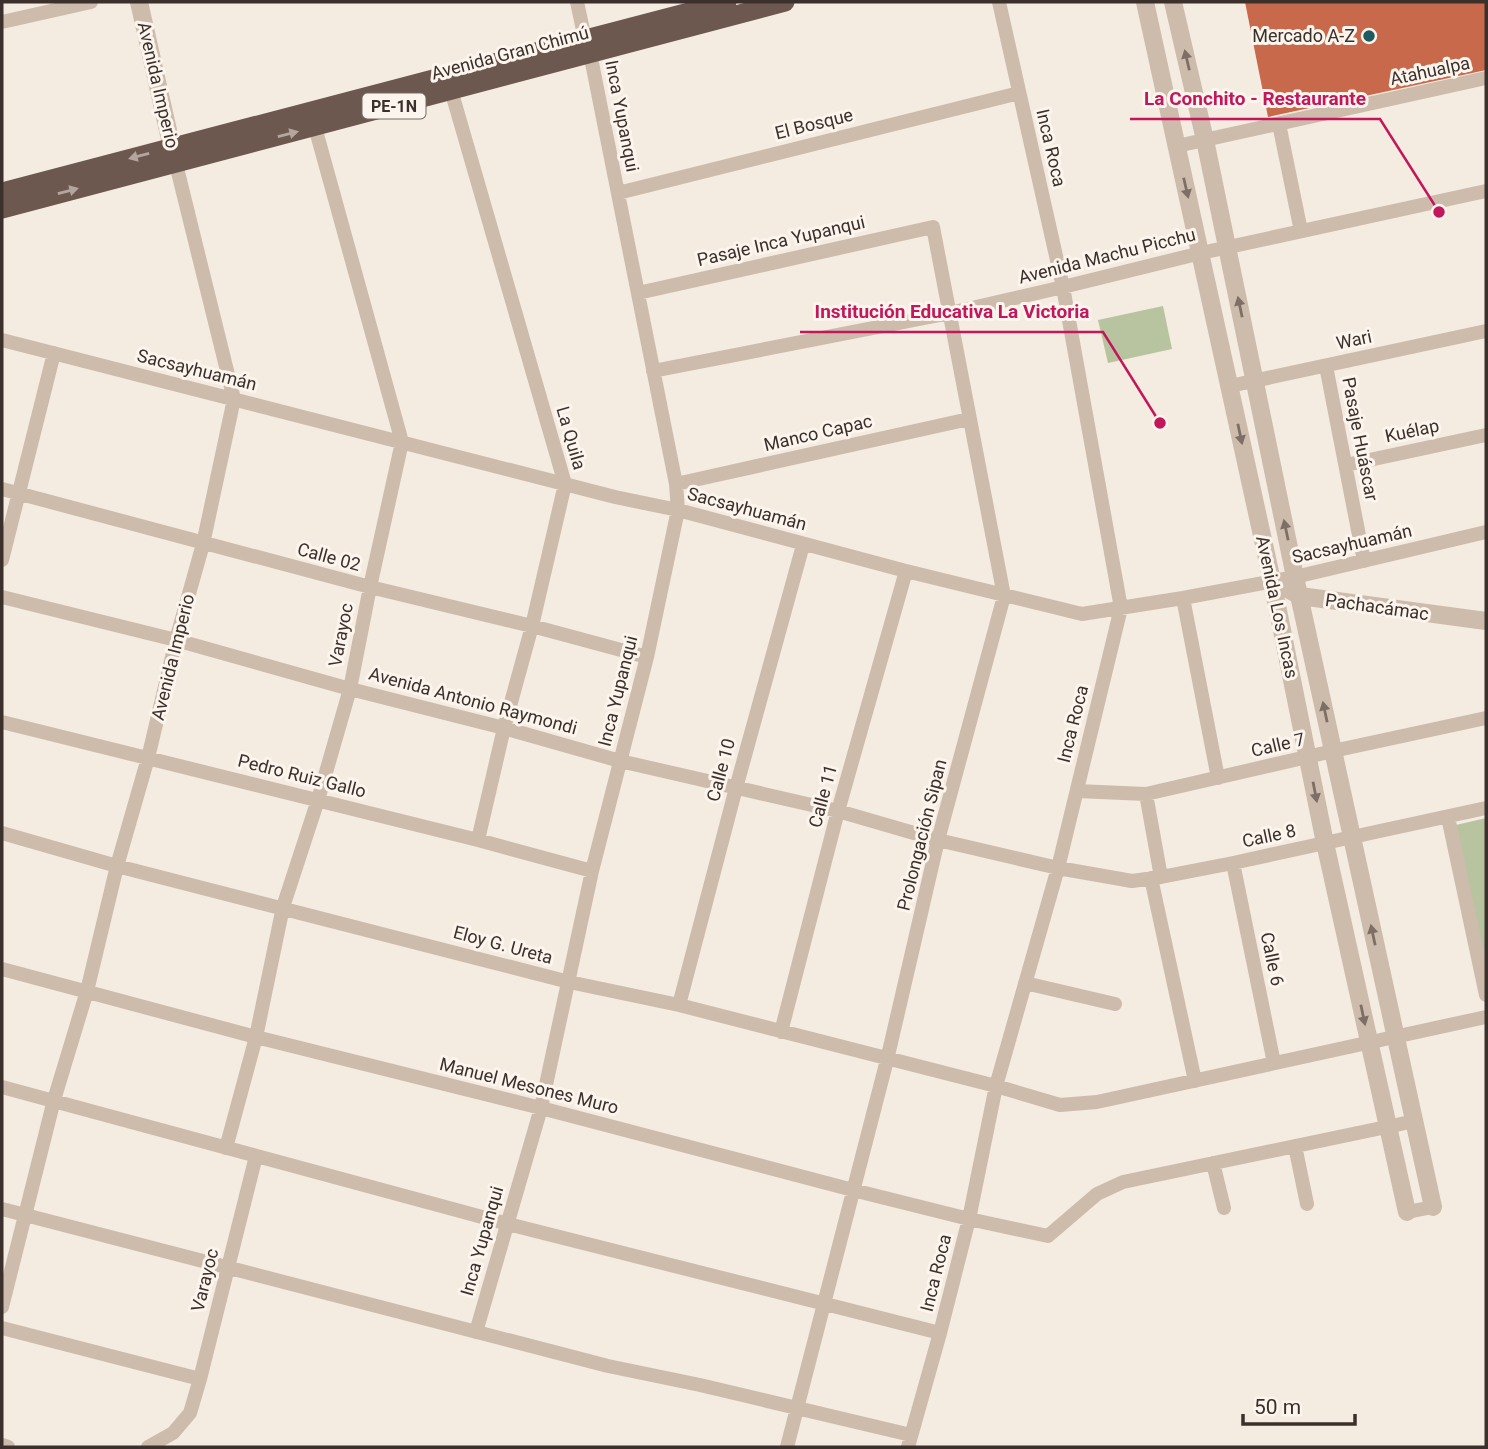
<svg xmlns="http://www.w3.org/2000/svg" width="1488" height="1449" viewBox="0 0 1488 1449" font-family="Roboto,sans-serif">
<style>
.green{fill:#b8c4a0}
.building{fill:#c8694b}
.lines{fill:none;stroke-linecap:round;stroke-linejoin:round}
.minor{stroke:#cdbbac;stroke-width:14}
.tertiary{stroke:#cdbbac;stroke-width:18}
.trunk{stroke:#6c584f;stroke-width:19}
.oneway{fill:#7d6f65}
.oneway2{fill:#b4a69e}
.poi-dot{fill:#1f5a5e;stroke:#fbf5ee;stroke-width:2.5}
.labels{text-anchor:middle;stroke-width:6;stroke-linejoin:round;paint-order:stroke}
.shield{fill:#fbf5ee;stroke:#756b66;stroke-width:2}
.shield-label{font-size:16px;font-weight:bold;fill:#3b302b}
.poi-label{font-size:18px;fill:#3b302b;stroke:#fbf5ee;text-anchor:end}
.street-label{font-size:18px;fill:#3b302b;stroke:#fbf5ee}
.leader{fill:none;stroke:#c2185b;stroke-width:2.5}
.callout-dot{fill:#c2185b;stroke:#fbf5ee;stroke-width:2.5}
.callout-label{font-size:19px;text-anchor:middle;font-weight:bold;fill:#c2185b;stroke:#fbf5ee;stroke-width:6;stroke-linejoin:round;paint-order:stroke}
</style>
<rect width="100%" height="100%" fill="#f4ebe1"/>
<!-- green -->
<path class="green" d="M 1163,306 L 1172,349 L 1108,363 L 1098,320 Z
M 1486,818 L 1486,965 L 1456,825 Z"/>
<!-- building -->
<path class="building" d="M 1245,2 L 1486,2 L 1486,70 L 1268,117 Z"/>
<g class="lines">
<!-- minor -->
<path class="minor" d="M 577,2 L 585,39
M 2,22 L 91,2
M 451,90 L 565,484 L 532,626 L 504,728 L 478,840
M 1279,124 L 1301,231
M 1177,146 L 1486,78
M 618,193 L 1019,93
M 638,293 L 933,227 L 1004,596 L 938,840 L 887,1060 L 787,1447
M 2,340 L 615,497 L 678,510 L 906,571 L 1082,614 L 1183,598 L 1295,577 L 1486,532
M 1326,366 L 1364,561
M 653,371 L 950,313 L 1063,287 L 1201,253 L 1486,191
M 1230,386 L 1486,331
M 1346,465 L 1486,435
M 676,484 L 969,419
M 2,489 L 370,587 L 532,626 L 647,657
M 2,560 L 54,353
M 2,597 L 176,640 L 350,689 L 504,728 L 620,761 L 838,811 L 938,840 L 1058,868 L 1132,881 L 1161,877 L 1233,863 L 1486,808
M 1183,598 L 1218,778
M 2,722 L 478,840 L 592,871
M 1077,791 L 1146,794 L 1333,751 L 1486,718
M 1146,794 L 1161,877
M 1448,817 L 1486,995
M 2,833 L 117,866 L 569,982 L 679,1005 L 996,1086 L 1060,1105 L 1097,1102 L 1486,1017
M 1233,863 L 1274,1063
M 1151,878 L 1195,1081
M 2,969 L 256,1037 L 541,1108 L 853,1190 L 969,1219 L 1048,1236 L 1097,1194 L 1123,1182 L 1415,1121
M 1025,983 L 1115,1004
M 679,1005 L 736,788 L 803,545
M 781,1032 L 838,811 L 906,571
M 2,1087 L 508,1224 L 940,1333
M 1295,1146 L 1307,1204
M 226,1148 L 256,1037 L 283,907 L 318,800 L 350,689 L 370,587 L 402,442 L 315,127
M 1213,1163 L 1224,1208
M 2,1209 L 608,1366 L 700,1385 L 911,1435
M 1407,1212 L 1433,1207
M 2,1307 L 54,1100 L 87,991 L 117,866 L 148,758 L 176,640 L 203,544 L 234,399 L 174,156
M 2,1328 L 200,1379
M 476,1332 L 541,1108 L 592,871 L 647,657 L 678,510 L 676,484 L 590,53
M 2,1445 L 8,1447
M 148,1447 L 173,1433 L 190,1413 L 200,1379 L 256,1156
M 908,1447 L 940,1333 L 969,1219 L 996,1086 L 1058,868 L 1121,608 L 1063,287 L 999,2"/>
<!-- tertiary -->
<path class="tertiary" d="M 139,2 L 172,148
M 1145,2 L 1272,581 L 1325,843 L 1407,1212
M 1173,2 L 1205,140 L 1295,577 L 1433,1207
M 1291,591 L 1300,596 L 1486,621"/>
<!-- trunk -->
<path class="trunk" d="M 2,192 L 727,2
M 2,209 L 785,2"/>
</g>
<!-- one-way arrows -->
<defs><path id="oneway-solid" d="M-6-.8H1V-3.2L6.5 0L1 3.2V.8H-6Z" transform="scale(1.75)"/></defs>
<g class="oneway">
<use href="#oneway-solid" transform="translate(1187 60) rotate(-103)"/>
<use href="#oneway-solid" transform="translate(1186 188) rotate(77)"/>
<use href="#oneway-solid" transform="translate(1240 307) rotate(-102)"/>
<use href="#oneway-solid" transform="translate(1240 434) rotate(78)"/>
<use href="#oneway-solid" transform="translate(1286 530) rotate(-102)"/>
<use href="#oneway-solid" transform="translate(1325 712) rotate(-102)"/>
<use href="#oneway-solid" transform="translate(1315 792) rotate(79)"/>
<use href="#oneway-solid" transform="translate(1373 935) rotate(-102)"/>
<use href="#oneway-solid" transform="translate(1363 1015) rotate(78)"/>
</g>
<g class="oneway2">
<use href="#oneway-solid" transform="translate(288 134) rotate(-14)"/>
<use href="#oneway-solid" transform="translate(139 156) rotate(165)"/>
<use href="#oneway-solid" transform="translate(68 191) rotate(-15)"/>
</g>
<!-- markers -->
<circle class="poi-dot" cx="1369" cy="36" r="7"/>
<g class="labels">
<!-- shield labels -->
<rect class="shield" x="362.5" y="93.5" width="63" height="25" rx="5"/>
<g class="shield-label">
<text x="394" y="112">PE-1N</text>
</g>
<!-- poi labels -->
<g class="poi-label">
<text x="1355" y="42">Mercado A-Z</text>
</g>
<!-- street labels -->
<g class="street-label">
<text transform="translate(510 53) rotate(-15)" y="6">Avenida Gran Chimú</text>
<text transform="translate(1430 71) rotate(-12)" y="6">Atahualpa</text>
<text transform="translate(158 85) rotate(77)" y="6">Avenida Imperio</text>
<text transform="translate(622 116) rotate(79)" y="6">Inca Yupanqui</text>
<text transform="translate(814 124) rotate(-14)" y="6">El Bosque</text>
<text transform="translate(1051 148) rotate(77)" y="6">Inca Roca</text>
<text transform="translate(781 241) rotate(-13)" y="6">Pasaje Inca Yupanqui</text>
<text transform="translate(1107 256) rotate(-14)" y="6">Avenida Machu Picchu</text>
<text transform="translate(1354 340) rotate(-12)" y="6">Wari</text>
<text transform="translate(197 370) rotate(14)" y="6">Sacsayhuamán</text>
<text transform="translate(1412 431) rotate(-12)" y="6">Kuélap</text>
<text transform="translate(818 433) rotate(-13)" y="6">Manco Capac</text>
<text transform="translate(571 438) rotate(74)" y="6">La Quila</text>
<text transform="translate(1360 439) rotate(79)" y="6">Pasaje Huáscar</text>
<text transform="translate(747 509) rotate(15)" y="6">Sacsayhuamán</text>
<text transform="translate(1352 544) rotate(-13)" y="6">Sacsayhuamán</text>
<text transform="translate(329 557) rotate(15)" y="6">Calle 02</text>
<text transform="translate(1277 607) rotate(78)" y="6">Avenida Los Incas</text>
<text transform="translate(1377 607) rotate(8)" y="6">Pachacámac</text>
<text transform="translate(341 635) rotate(-79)" y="6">Varayoc</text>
<text transform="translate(173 657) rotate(-76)" y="6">Avenida Imperio</text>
<text transform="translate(618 691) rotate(-76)" y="6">Inca Yupanqui</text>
<text transform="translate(473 701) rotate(15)" y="6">Avenida Antonio Raymondi</text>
<text transform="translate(1073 724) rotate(-76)" y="6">Inca Roca</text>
<text transform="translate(1278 745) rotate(-13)" y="6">Calle 7</text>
<text transform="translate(721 770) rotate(-75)" y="6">Calle 10</text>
<text transform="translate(302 776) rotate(14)" y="6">Pedro Ruiz Gallo</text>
<text transform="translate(823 796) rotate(-75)" y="6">Calle 11</text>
<text transform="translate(922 835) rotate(-76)" y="6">Prolongación Sipan</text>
<text transform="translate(1269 836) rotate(-12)" y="6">Calle 8</text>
<text transform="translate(503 945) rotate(15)" y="6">Eloy G. Ureta</text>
<text transform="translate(1272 959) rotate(78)" y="6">Calle 6</text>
<text transform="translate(529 1086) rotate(14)" y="6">Manuel Mesones Muro</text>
<text transform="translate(482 1241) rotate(-74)" y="6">Inca Yupanqui</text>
<text transform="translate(936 1273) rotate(-76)" y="6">Inca Roca</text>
<text transform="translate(205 1280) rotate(-76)" y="6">Varayoc</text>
</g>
</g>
<!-- callouts -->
<path class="leader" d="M1439 212L1380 119H1130M1160 423L1103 332H800"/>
<g class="callout-dot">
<circle cx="1439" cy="212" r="7"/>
<circle cx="1160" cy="423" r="7"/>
</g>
<g class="callout-label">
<text x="1255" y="105">La Conchito - Restaurante</text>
<text x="952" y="318">Institución Educativa La Victoria</text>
</g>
<!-- border -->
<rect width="1488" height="1449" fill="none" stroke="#3b302b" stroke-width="7"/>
<!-- scale -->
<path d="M1243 1414v10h112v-10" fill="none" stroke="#3b302b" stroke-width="3.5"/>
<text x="1254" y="1414" font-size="21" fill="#3b302b" stroke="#fbf5ee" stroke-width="5" paint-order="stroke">50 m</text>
</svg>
